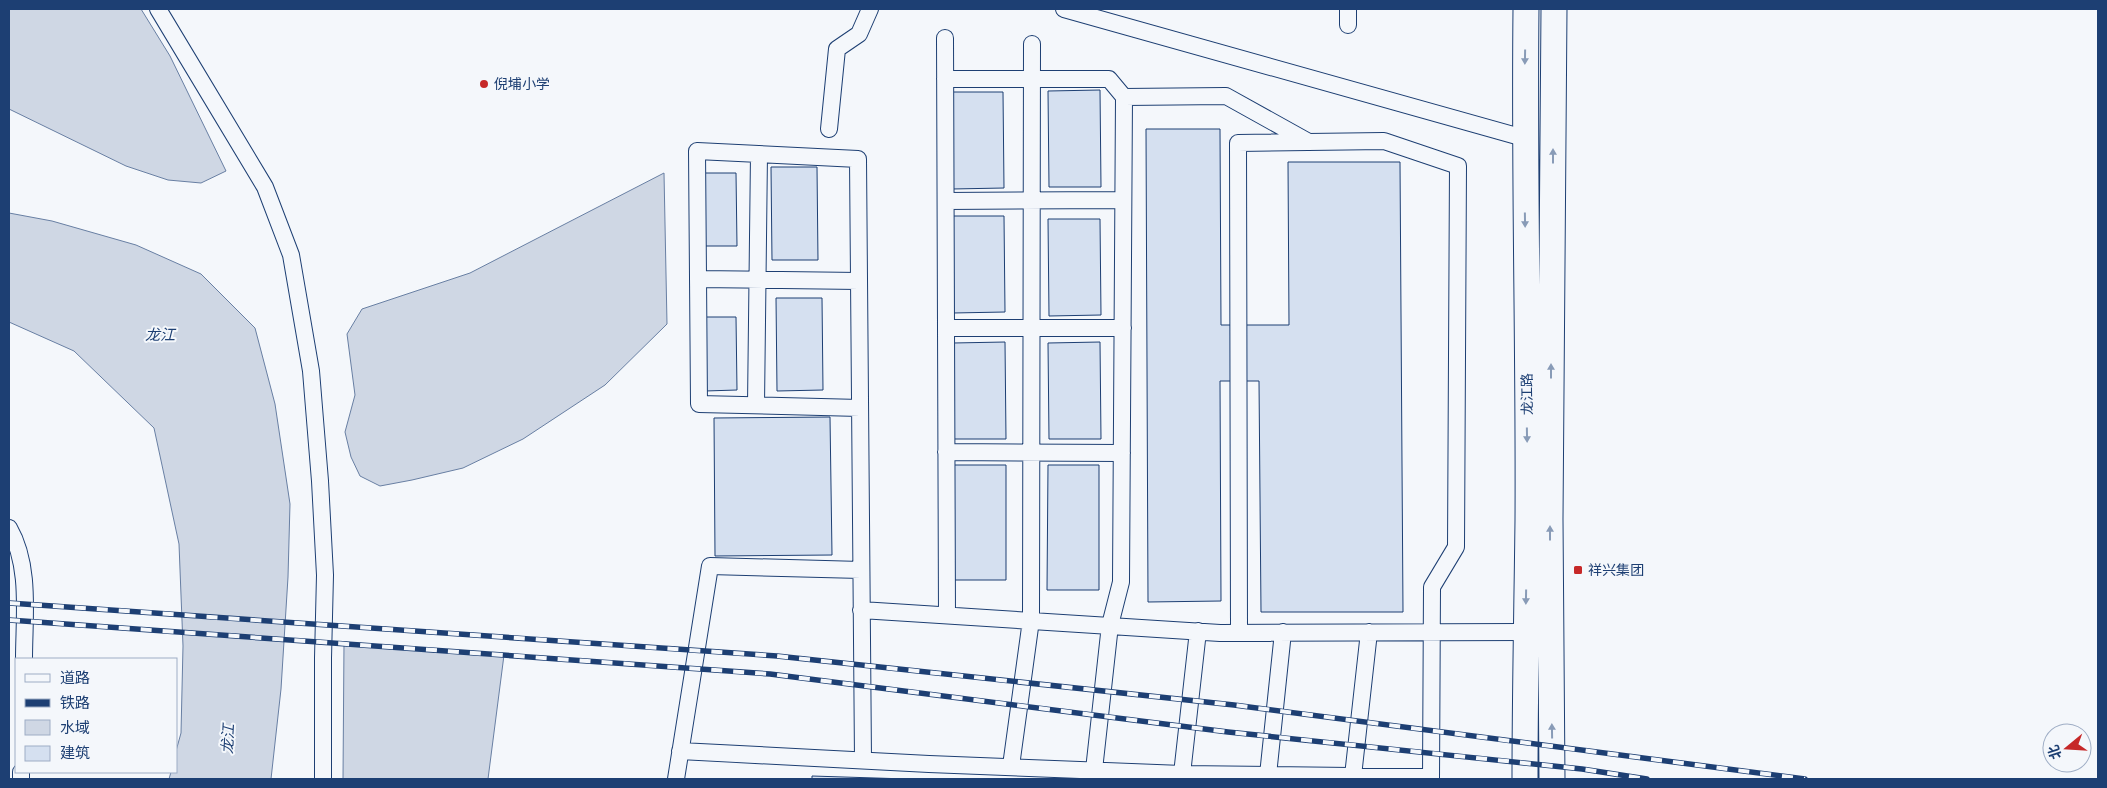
<svg xmlns="http://www.w3.org/2000/svg" width="2107" height="788" viewBox="0 0 2107 788" font-family="'Open Sans','Noto Sans SC',sans-serif">
<style>
.water{fill:#cfd7e4;stroke:#687fa3}
.building{fill:#d5e0f0;stroke:#1d3f73}
.lines{fill:none;stroke-linecap:round;stroke-linejoin:round}
.street-casing{stroke:#1d3f73;stroke-width:18}
.primary-casing{stroke:#1d3f73;stroke-width:27}
.street{stroke:#f4f7fb;stroke-width:16}
.primary{stroke:#f4f7fb;stroke-width:25}
.rail-casing{stroke:#1d3f73;stroke-width:5.5}
.rail{stroke:#f4f7fb;stroke-width:4;stroke-dasharray:11;stroke-linecap:butt}
.oneway{fill:#889bb7}
.poi-dot{fill:#c62828;stroke:#f4f7fb;stroke-width:2}
.labels{text-anchor:middle;stroke-width:4;stroke-linejoin:round;paint-order:stroke}
.poi-label{font-size:14px;fill:#1d3f73;stroke:#f4f7fb;text-anchor:start}
.street-label{font-size:14px;fill:#1d3f73;stroke:#f4f7fb}
.water-label{font-size:15px;font-style:italic;fill:#1d3f73;stroke:#f4f7fb}
</style>
<rect width="100%" height="100%" fill="#f4f7fb"/>
<!-- water -->
<path class="water" d="M 9,9 L 141,9 L 170,56 L 226,171 L 201,183 L 168,180 L 126,166 L 9,109 Z
M 664,173 L 667,324 L 605,385 L 523,439 L 463,468 L 412,480 L 380,486 L 360,476 L 351,457 L 345,432 L 355,395 L 347,334 L 362,309 L 470,273 Z
M 9,213 L 52,221 L 136,245 L 201,274 L 255,328 L 275,404 L 290,504 L 288,577 L 281,689 L 271,779 L 169,779 L 171,772 L 176,772 L 176,751 L 181,733 L 183,646 L 179,544 L 154,428 L 74,351 L 9,322 Z
M 344,642 L 504,655 L 488,779 L 343,779 Z"/>
<!-- building -->
<path class="building" d="M 1100,90 L 1101,187 L 1049,187 L 1048,91 Z
M 951,92 L 1003,92 L 1004,188 L 952,189 Z
M 1146,129 L 1220,129 L 1221,325 L 1289,325 L 1288,162 L 1400,162 L 1403,612 L 1261,612 L 1259,381 L 1220,381 L 1221,601 L 1148,602 Z
M 771,167 L 817,167 L 818,260 L 772,260 Z
M 704,173 L 736,173 L 737,246 L 704,246 Z
M 952,216 L 1004,216 L 1005,312 L 953,313 Z
M 1048,219 L 1100,219 L 1101,315 L 1049,316 Z
M 776,298 L 822,298 L 823,390 L 777,391 Z
M 704,317 L 736,317 L 737,390 L 705,391 Z
M 1005,342 L 1006,439 L 954,439 L 953,343 Z
M 1100,342 L 1101,439 L 1049,439 L 1048,343 Z
M 830,417 L 832,555 L 715,556 L 714,418 Z
M 954,465 L 1006,465 L 1006,580 L 954,580 Z
M 1048,465 L 1099,465 L 1099,590 L 1047,590 Z
M 812,776 L 907,779 L 812,779 Z"/>
<g class="lines">
<!-- street casing -->
<g class="street-casing">
<path id="street" d="M 158,9 L 265,187 L 291,255 L 311,371 L 320,481 L 325,575 L 323,658 L 323,779
M 1064,9 L 1524,138
M 1348,9 L 1348,25
M 945,38 L 947,615
M 945,79 L 1109,79 L 1124,97 L 1226,96 L 1307,141
M 829,129 L 837,49 L 859,34 L 870,9
M 946,201 L 1123,200
M 698,279 L 859,281
M 946,328 L 1123,328
M 756,405 L 759,154
M 860,408 L 699,404 L 697,151 L 858,159 L 863,760
M 946,452 L 1122,453
M 9,528 C 31,566 24,617 24,659
M 861,610 L 1220,633 L 1525,632
M 1239,632 L 1238,143 L 1384,141 L 1458,166 L 1456,547 L 1432,587 L 1431,779
M 680,751 L 929,764 L 1182,774 L 1431,777
M 1011,766 L 1031,620 L 1032,44
M 1182,774 L 1198,631
M 1268,775 L 1283,632
M 1353,776 L 1369,632
M 21,779 L 21,772
M 676,779 L 710,566 L 861,570
M 1093,779 L 1110,625 L 1121,582 L 1124,97"/>
</g>
<!-- primary casing -->
<g class="primary-casing">
<path id="primary" d="M 1525,779 C 1525,693 1527,606 1528,520 C 1529,349 1524,179 1526,9
M 1552,779 L 1550,519 L 1554,9"/>
</g>
<!-- street -->
<use href="#street" class="street"/>
<!-- primary -->
<use href="#primary" class="primary"/>
<!-- rail casing -->
<g class="rail-casing">
<path id="rail" d="M 9,603 L 777,656 L 1234,705 L 1805,779
M 9,620 L 770,674 L 1228,732 L 1582,769 L 1647,779"/>
</g>
<!-- rail -->
<use href="#rail" class="rail"/>
</g>
<!-- one-way arrows -->
<defs><path id="oneway-solid" d="M-6-.8H1V-3.2L6.5 0L1 3.2V.8H-6Z" transform="scale(1.25)"/></defs>
<g class="oneway">
<use href="#oneway-solid" transform="translate(1525 57) rotate(91)"/>
<use href="#oneway-solid" transform="translate(1553 156) rotate(-90)"/>
<use href="#oneway-solid" transform="translate(1525 220) rotate(89)"/>
<use href="#oneway-solid" transform="translate(1551 371) rotate(-90)"/>
<use href="#oneway-solid" transform="translate(1527 435) rotate(89)"/>
<use href="#oneway-solid" transform="translate(1550 533) rotate(-90)"/>
<use href="#oneway-solid" transform="translate(1526 597) rotate(91)"/>
<use href="#oneway-solid" transform="translate(1552 731) rotate(-91)"/>
</g>
<!-- markers -->
<g class="poi-dot">
<circle cx="484" cy="84" r="5"/>
<rect x="1573" y="565" width="10" height="10" rx="2.5"/>
</g>
<g class="labels">
<!-- poi labels -->
<g class="poi-label">
<text x="494" y="89">倪埔小学</text>
<text x="1588" y="575">祥兴集团</text>
</g>
<!-- street labels -->
<g class="street-label">
<text transform="translate(1527 394) rotate(-91)" y="5">龙江路</text>
</g>
<!-- water labels -->
<g class="water-label">
<text x="160" y="340">龙江</text>
<text transform="translate(228 739) rotate(-87)" y="5">龙江</text>
</g>
</g>
<!-- border -->
<rect width="2107" height="788" fill="none" stroke="#1d3f73" stroke-width="20"/>
<!-- legend -->
<rect x="15" y="658" width="162" height="115" fill="#f4f7fb" stroke="#9eadc5"/>
<rect x="25" y="674" width="25" height="8" fill="#f4f7fb" stroke="#9eadc5"/>
<text x="60" y="683" font-size="15" fill="#1d3f73">道路</text>
<rect x="25" y="699" width="25" height="8" fill="#1d3f73" stroke="#9eadc5"/>
<text x="60" y="708" font-size="15" fill="#1d3f73">铁路</text>
<rect x="25" y="720" width="25" height="15" fill="#cfd7e4" stroke="#9eadc5"/>
<text x="60" y="733" font-size="15" fill="#1d3f73">水域</text>
<rect x="25" y="746" width="25" height="15" fill="#d5e0f0" stroke="#9eadc5"/>
<text x="60" y="758" font-size="15" fill="#1d3f73">建筑</text>
<!-- north arrow -->
<g transform="translate(2067 748) rotate(252)"><circle r="24" fill="#f4f7fb" stroke="#9eadc5"/>
<path d="M0-4L9 19L0 12L-9 19Z" fill="#c62828"/>
<text y="-8" font-size="14" font-weight="bold" text-anchor="middle" fill="#1d3f73">北</text>
</g>
</svg>
